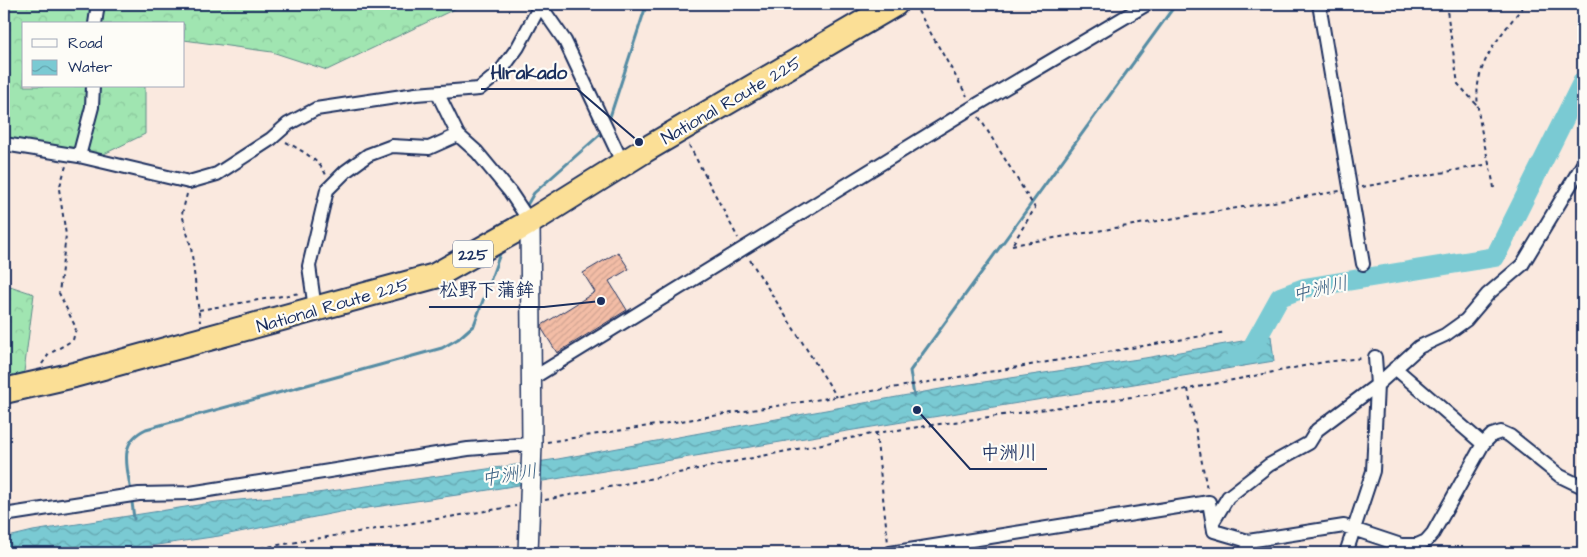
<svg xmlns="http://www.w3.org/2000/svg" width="1587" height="557" viewBox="0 0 1587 557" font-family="'Architects Daughter','Klee One',sans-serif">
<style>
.forest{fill:url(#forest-crowns);stroke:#5e8a88}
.water{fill:url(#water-waves);stroke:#548ca4}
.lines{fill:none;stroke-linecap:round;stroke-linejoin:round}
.stream{stroke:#548ca4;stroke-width:3}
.river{stroke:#7acad3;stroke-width:20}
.building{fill:url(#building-hatch);stroke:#1b2f5e}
.street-casing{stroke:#1b2f5e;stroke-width:16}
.secondary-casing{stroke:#1b2f5e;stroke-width:22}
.highway-casing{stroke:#1b2f5e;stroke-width:28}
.path{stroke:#1b2f5e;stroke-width:2;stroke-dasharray:4 4;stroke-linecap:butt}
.street{stroke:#fdfcf7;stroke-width:12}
.secondary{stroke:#fdfcf7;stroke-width:19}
.highway{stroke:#fbdf96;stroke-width:24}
.labels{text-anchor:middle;stroke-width:4.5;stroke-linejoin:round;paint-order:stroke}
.shield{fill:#fdfcf7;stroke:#5f6c8c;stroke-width:1}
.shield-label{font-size:16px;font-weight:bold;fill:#1b2f5e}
.street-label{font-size:18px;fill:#1b2f5e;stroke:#fdfcf7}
.water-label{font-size:19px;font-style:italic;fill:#385e81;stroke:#fdfcf7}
.leader{fill:none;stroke:#1b2f5e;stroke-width:2}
.callout-dot{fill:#1b2f5e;stroke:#fdfcf7;stroke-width:2}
.callout-label{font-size:19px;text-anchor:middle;font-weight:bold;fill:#1b2f5e;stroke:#fdfcf7;stroke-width:4.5;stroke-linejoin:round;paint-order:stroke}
</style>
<defs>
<pattern id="forest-crowns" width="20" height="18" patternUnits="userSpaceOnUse" patternTransform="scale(1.25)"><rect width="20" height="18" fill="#a0e5b1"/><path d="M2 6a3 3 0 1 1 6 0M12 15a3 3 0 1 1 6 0" fill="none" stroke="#89c59b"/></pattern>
<pattern id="water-waves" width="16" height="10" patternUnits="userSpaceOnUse" patternTransform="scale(1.25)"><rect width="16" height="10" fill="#7acad3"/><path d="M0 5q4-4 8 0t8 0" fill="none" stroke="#63a4ae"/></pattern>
<pattern id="building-hatch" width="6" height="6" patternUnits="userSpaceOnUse" patternTransform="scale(1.25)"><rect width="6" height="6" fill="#f3bda6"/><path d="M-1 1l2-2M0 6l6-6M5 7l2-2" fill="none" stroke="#d0a391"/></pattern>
</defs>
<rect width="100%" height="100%" fill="#fae9df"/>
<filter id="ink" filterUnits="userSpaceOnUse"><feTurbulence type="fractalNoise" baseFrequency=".02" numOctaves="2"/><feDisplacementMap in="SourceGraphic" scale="10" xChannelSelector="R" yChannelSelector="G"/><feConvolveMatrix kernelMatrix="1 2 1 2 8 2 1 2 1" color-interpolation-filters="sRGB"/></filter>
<g filter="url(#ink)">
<!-- forest -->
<path class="forest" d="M 4,4 L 465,4 L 327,70 L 272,52 L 184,40 L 184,24 L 24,24 L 24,86 L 145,86 L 145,134 L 102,155 L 4,145 Z
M 4,284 L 34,294 L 24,372 L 4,383 Z"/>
<!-- water -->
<path class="water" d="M 1271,336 L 1274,361 L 464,494 L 340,512 L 219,536 L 102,553 L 4,553 L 4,538 L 33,531 L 217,502 L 317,493 L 558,459 L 957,386 L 1145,358 Z"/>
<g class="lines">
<!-- stream -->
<path class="stream" d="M 608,123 L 645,9 L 650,4
M 527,205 L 534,193 L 604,131
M 914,396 L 910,371 L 1176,4
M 131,492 C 127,466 118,442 146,429 L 442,348 L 458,339 L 474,325 L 501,251
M 132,502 L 134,519"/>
<!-- river -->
<path class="river" d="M 1238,355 L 1249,353 L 1280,297 L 1304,288 L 1495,257 L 1583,81"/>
</g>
<!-- building -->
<path class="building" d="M 618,252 L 629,269 L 609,281 L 627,310 L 557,353 L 542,329 L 542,325 L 595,292 L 583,273 Z"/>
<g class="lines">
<!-- street casing -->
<g class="street-casing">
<path id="street" d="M 1319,4 L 1363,264
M 540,5 L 565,41 L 623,164
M 95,24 L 98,4
M 438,94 L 458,135 L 477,152 L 510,192 L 530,222
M 4,144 L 79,156 L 189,182 L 217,174 L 271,139 L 288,124 L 316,109 L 416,94 L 479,89 L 500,72 L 518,47 L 541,4
M 79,156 L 92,107 L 93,86
M 315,309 L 309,266 L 327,190 L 346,171 L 368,155 L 392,146 L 429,148 L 458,135
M 1395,368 L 1483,444
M 533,378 L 973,107 L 1147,4
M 4,515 L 139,494 L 190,493 L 468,449 L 532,444
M 1213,522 L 1228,497 L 1269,465 L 1309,443 L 1317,430 L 1377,385 L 1419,347 L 1445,335 L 1466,320 L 1488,294 L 1522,265 L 1583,164
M 1248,541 L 1344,526 L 1401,545 L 1417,545 L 1426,541 L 1433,533 L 1483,444 L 1492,435 L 1501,432 L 1510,436 L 1560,476 L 1583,487
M 890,553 L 1209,502 L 1214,531 L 1248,541 L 1247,553
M 1346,553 L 1373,471 L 1377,385 L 1375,357"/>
</g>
<!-- secondary casing -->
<g class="secondary-casing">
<path id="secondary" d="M 528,553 L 532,444 L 530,222"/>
</g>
<!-- highway casing -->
<g class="highway-casing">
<path id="highway" d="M 4,391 L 74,375 L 435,276 L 530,222 L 645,150 L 895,4"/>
</g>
<!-- path -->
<path class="path" d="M 914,4 L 967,96
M 1446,4 L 1458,84 L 1477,105
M 979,117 L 1035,208 L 1012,245
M 286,142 C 299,149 320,160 326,175
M 689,145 L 738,238
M 1362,187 L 1490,164
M 1494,188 C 1489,156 1472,110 1479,79 C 1485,51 1509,25 1525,4
M 187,194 L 182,214 L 191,247 L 200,322
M 1012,245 L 1340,191
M 750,260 L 837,397
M 199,310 L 300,293
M 42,364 L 49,354 L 73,340 L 76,328 L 59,293 L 66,235 L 59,189 L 66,166
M 1188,389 L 1207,489
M 876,433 L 888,543
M 547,442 L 917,384 L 1226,332
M 545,500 L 876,433 L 1188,389 L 1324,362 L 1363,358
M 230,553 L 516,506"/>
<!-- street -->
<use href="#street" class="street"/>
<!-- secondary -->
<use href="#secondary" class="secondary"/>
<!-- highway -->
<use href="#highway" class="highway"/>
</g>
</g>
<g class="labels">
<!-- shield labels -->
<rect class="shield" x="453" y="240.5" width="40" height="27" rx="4"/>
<g class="shield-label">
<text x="473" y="260">225</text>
</g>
<!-- street labels -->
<g class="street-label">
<text transform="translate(731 100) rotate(-30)" y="6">National Route 225</text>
<text transform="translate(333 305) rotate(-16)" y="6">National Route 225</text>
</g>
<!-- water labels -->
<g class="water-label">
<text transform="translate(1320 288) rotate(-13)" y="7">中洲川</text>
<text transform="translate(509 474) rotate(-9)" y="7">中洲川</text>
</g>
</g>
<!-- callouts -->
<path class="leader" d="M639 142L577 89H481M601 301L544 307H429M917 410L970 469H1047"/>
<g class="callout-dot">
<circle cx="639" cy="142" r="5"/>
<circle cx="601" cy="301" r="5"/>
<circle cx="917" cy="410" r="5"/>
</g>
<g class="callout-label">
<text x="529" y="79">HIrakado</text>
<text x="487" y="296">松野下蒲鉾</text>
<text x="1009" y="459">中洲川</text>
</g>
<!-- margin -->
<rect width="1587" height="557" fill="none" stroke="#fdfcf7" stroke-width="20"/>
<rect x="10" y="10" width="1567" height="537" fill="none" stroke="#1b2f5e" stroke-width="2" filter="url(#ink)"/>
<!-- legend -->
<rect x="22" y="22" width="162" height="65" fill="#fdfcf7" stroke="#a3aaba"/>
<rect x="32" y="39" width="25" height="8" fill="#fdfcf7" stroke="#a3aaba"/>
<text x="68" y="48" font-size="15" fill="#1b2f5e">Road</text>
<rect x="32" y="60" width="25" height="15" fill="url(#water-waves)" stroke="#a3aaba"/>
<text x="68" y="72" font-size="15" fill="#1b2f5e">Water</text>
</svg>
